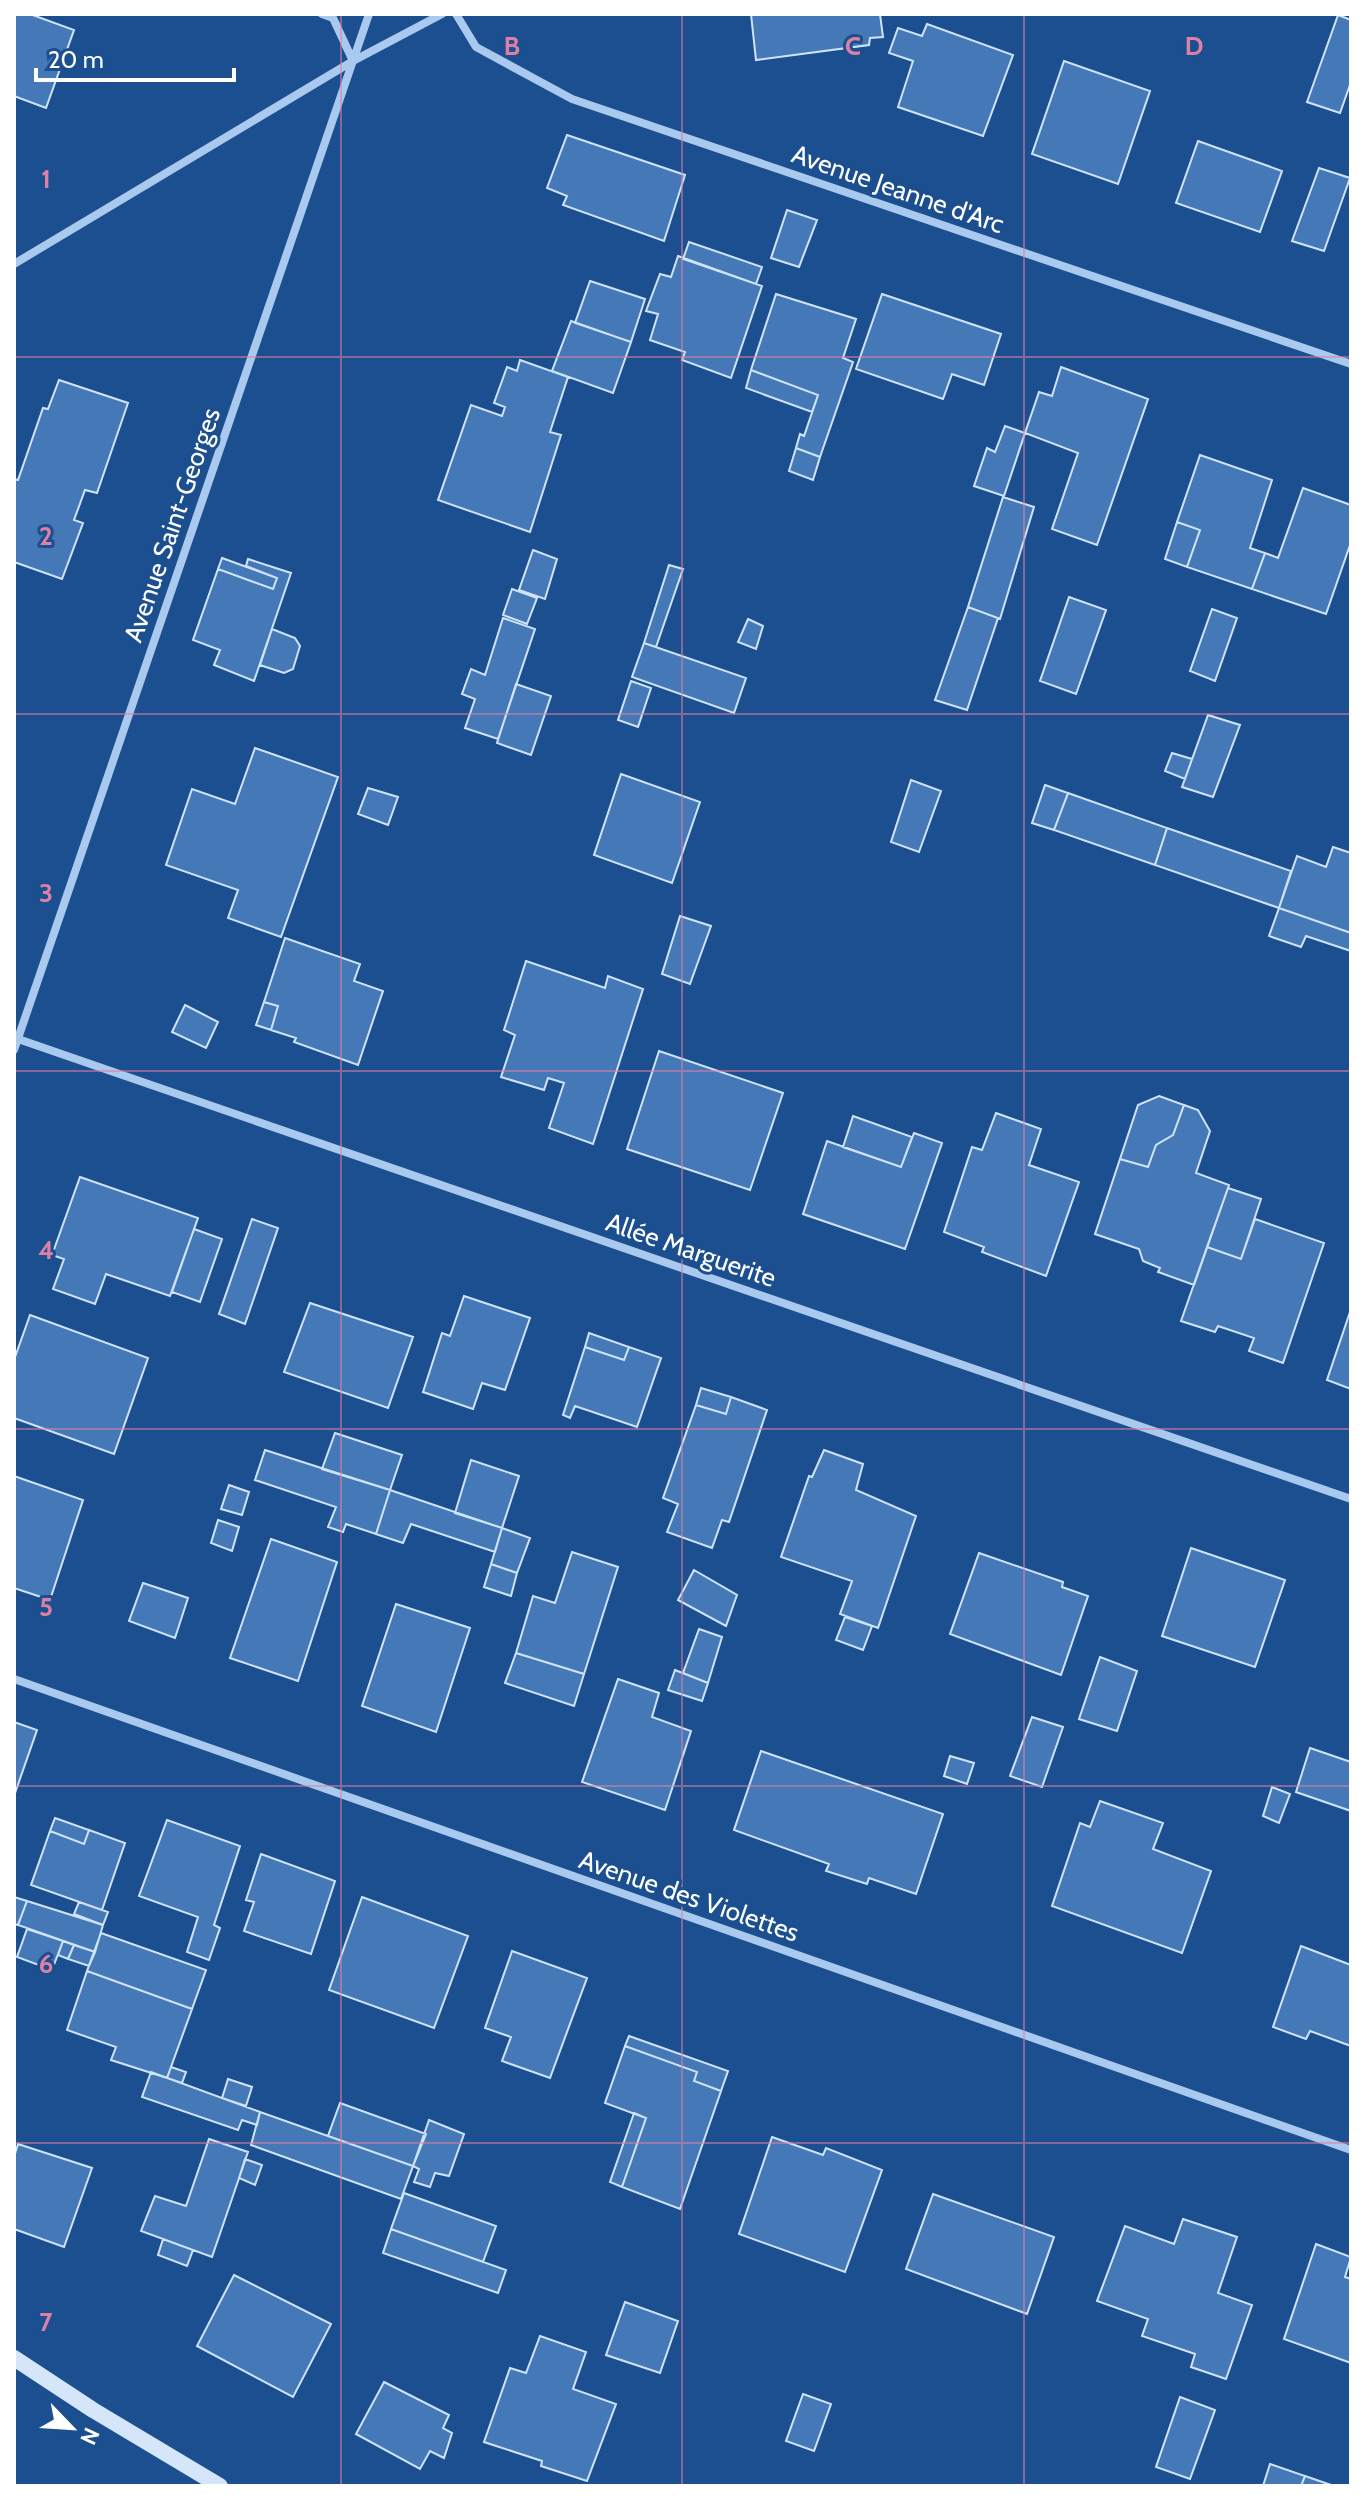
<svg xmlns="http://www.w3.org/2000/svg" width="1365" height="2500" viewBox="0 0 1365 2500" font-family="Cabin,sans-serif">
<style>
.building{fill:#4478b7;stroke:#cfe3fa;stroke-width:2}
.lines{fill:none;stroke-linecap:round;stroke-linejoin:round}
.street{stroke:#a9c9ee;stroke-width:8}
.secondary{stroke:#d6e6fa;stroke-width:16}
.grid{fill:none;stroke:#dd80a5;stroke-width:2;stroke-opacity:0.55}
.labels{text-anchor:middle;stroke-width:6;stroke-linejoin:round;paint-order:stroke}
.street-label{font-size:26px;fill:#fff;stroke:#1b4f8f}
.grid-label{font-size:26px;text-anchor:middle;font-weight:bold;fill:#dd80a5;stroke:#1b4f8f;stroke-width:6;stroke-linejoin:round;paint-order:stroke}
</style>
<rect width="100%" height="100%" fill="#1b4f8f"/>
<!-- building -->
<path class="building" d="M 14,14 L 30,14 L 74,30 L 46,108 L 14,96 Z
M 751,14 L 880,14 L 883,37 L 870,38 L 869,45 L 756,60 Z
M 1338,15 L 1351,20 L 1351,82 L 1340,113 L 1307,102 Z
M 927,24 L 1013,55 L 983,136 L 898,107 L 913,61 L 889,53 L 898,28 L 922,36 Z
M 1064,61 L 1150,91 L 1118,184 L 1032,154 Z
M 567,135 L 685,175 L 664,241 L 563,205 L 567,196 L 547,188 Z
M 1198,141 L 1282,171 L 1260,232 L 1176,203 Z
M 1319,168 L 1350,178 L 1324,251 L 1292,241 Z
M 787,210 L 817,220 L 799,267 L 771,258 Z
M 689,242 L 762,267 L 756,284 L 683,259 Z
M 678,256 L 762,286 L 731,378 L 682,360 L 685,352 L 650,340 L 658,314 L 646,311 L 660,274 L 671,277 Z
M 590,281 L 645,299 L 631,342 L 575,323 Z
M 776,294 L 856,319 L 843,358 L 853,362 L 820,457 L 796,448 L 800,434 L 804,436 L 818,395 L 751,370 Z
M 882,294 L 1001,334 L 984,385 L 952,374 L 943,399 L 856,369 Z
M 571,321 L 631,342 L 613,393 L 552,371 Z
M 520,360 L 568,377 L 550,432 L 561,435 L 530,532 L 438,500 L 471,405 L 502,416 L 505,407 L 494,403 L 507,367 L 517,371 Z
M 1061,367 L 1148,399 L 1097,545 L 1052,529 L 1078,453 L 1025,433 L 1039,392 L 1052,396 Z
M 751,370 L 818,395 L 812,412 L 746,388 Z
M 59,380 L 128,403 L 97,493 L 85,490 L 74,520 L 83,523 L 62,579 L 14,562 L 14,479 L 18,480 L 43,408 L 48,409 Z
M 1005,426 L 1025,433 L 1004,496 L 974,486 L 987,448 L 995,452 Z
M 796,448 L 820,457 L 813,480 L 789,471 Z
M 1200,455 L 1272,480 L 1250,548 L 1265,553 L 1252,589 L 1187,567 L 1200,530 L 1177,522 Z
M 1303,488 L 1351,505 L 1351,542 L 1326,614 L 1252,589 L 1265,553 L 1278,558 Z
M 1003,497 L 1034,507 L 1000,619 L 968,607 Z
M 1177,522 L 1200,530 L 1187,567 L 1165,559 Z
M 533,550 L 557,559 L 545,599 L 519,590 Z
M 222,558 L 277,578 L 273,589 L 218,569 Z
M 248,559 L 291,573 L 254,681 L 214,665 L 220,650 L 193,640 L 218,569 L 273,589 L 277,578 L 246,566 Z
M 669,565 L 683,569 L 656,647 L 644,643 Z
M 512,589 L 537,598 L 527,624 L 503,615 Z
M 1069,597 L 1106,610 L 1076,694 L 1040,681 Z
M 968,607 L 998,618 L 967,710 L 935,700 Z
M 1212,609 L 1237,618 L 1215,681 L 1190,671 Z
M 503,618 L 535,629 L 498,739 L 465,728 L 475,699 L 462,694 L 471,669 L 485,675 Z
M 748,619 L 763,626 L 756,649 L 738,642 Z
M 272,629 L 295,638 L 300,646 L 293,669 L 284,673 L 260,665 Z
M 644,643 L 746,678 L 734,713 L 632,677 Z
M 631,681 L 651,688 L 638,727 L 618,720 Z
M 516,684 L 551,696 L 531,755 L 497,743 Z
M 1208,715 L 1240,725 L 1213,797 L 1182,787 Z
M 255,748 L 338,777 L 281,937 L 228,918 L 238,890 L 166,865 L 192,789 L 235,804 Z
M 1172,753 L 1192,759 L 1185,779 L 1165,771 Z
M 621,774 L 700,802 L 672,883 L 594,855 Z
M 911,780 L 941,791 L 919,852 L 891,842 Z
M 1045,785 L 1068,793 L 1054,830 L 1032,823 Z
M 368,788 L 398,797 L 388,825 L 358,814 Z
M 1068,793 L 1167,828 L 1155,865 L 1054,830 Z
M 1167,828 L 1291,871 L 1279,908 L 1155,865 Z
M 1333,847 L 1351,853 L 1351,933 L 1279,908 L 1297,856 L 1326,867 Z
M 1279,908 L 1351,933 L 1351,951 L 1306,936 L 1301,947 L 1269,936 Z
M 680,916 L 711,926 L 690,984 L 662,974 Z
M 285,938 L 360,964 L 354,981 L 383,991 L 358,1065 L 294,1042 L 296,1038 L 271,1030 L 278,1006 L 264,1002 Z
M 526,961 L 605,988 L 608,976 L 643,989 L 593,1144 L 549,1128 L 564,1083 L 548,1078 L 544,1090 L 501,1077 L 515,1035 L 504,1030 Z
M 264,1002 L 278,1006 L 271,1030 L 256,1025 Z
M 185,1005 L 218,1022 L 206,1048 L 172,1032 Z
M 659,1051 L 783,1093 L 750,1190 L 627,1149 Z
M 1159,1096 L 1184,1105 L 1173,1135 L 1156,1145 L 1148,1167 L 1120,1159 L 1138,1105 Z
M 1184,1105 L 1198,1110 L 1210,1131 L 1196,1173 L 1229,1185 L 1194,1285 L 1158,1272 L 1160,1268 L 1143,1261 L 1139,1249 L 1095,1234 L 1120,1159 L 1148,1167 L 1156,1145 L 1173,1135 Z
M 996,1113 L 1041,1129 L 1029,1165 L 1079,1182 L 1046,1276 L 982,1252 L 984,1247 L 944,1232 L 972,1147 L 982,1150 Z
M 853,1116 L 912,1137 L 901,1167 L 843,1147 Z
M 914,1133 L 942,1143 L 905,1249 L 803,1214 L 827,1141 L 901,1167 Z
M 80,1177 L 198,1218 L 170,1296 L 106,1274 L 95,1304 L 53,1289 L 64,1259 L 52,1255 Z
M 1228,1188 L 1261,1199 L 1241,1259 L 1207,1247 Z
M 252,1219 L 278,1228 L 245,1324 L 219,1314 Z
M 1255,1219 L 1324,1243 L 1283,1363 L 1249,1351 L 1254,1338 L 1218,1326 L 1215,1332 L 1181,1321 L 1207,1247 L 1241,1259 Z
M 194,1229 L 222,1239 L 200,1302 L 172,1292 Z
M 464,1296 L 530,1318 L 505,1390 L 482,1383 L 473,1409 L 423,1392 L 442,1333 L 450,1336 Z
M 310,1303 L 413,1337 L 388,1408 L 284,1372 Z
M 1351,1309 L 1351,1389 L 1327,1380 Z
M 30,1315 L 148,1358 L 114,1454 L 14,1418 L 14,1360 Z
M 589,1333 L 629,1347 L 624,1360 L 585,1347 Z
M 585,1347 L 624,1360 L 629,1347 L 661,1358 L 637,1427 L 575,1406 L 570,1418 L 563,1415 Z
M 701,1388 L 731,1397 L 726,1414 L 696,1405 Z
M 731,1397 L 767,1410 L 729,1522 L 722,1520 L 712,1548 L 667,1532 L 678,1504 L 663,1498 L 696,1405 L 726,1414 Z
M 335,1433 L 402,1455 L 390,1490 L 322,1469 Z
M 265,1450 L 390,1490 L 376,1534 L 346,1524 L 343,1532 L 328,1527 L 336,1507 L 255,1480 Z
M 824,1450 L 863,1464 L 856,1490 L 916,1516 L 878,1628 L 840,1614 L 852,1581 L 781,1557 L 809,1476 L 812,1477 Z
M 471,1460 L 519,1476 L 502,1528 L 455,1513 Z
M 14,1476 L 83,1500 L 50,1600 L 14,1588 Z
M 229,1485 L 249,1492 L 242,1515 L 221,1509 Z
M 390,1490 L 502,1528 L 495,1552 L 411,1524 L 403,1543 L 376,1534 Z
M 218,1520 L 239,1527 L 232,1551 L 211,1543 Z
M 502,1528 L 530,1538 L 517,1573 L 491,1564 Z
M 271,1539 L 337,1562 L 298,1681 L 230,1658 Z
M 1191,1548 L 1285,1580 L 1255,1667 L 1162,1636 Z
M 572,1552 L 618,1567 L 584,1674 L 516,1653 L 533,1596 L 555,1603 Z
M 979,1553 L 1063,1582 L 1062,1587 L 1088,1596 L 1061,1675 L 950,1634 Z
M 491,1564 L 517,1573 L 511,1596 L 484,1587 Z
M 694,1570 L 737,1595 L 726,1626 L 678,1600 Z
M 143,1583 L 188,1598 L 175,1638 L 129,1621 Z
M 396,1604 L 470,1628 L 436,1732 L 362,1706 Z
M 845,1617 L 872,1626 L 863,1650 L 836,1640 Z
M 699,1629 L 722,1637 L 708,1683 L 683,1673 Z
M 516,1653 L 584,1674 L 574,1706 L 505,1683 Z
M 1100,1657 L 1137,1671 L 1117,1731 L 1079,1719 Z
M 675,1670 L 708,1683 L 702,1701 L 668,1690 Z
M 618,1679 L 659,1693 L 652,1717 L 691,1731 L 665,1810 L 582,1782 Z
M 1032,1717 L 1063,1727 L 1042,1787 L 1010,1776 Z
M 14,1722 L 37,1730 L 14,1796 Z
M 1310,1748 L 1351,1762 L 1351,1811 L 1296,1792 Z
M 761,1751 L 943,1814 L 916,1894 L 869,1878 L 867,1884 L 826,1871 L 829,1864 L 734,1830 Z
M 950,1756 L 974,1763 L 967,1784 L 944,1776 Z
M 1272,1787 L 1290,1794 L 1279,1823 L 1263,1816 Z
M 1100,1801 L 1163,1823 L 1153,1849 L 1211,1871 L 1182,1953 L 1052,1906 L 1080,1823 L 1090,1827 Z
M 55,1818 L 89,1830 L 84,1844 L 50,1831 Z
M 167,1820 L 240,1846 L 214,1925 L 220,1928 L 209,1960 L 187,1952 L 198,1917 L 139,1896 Z
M 89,1830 L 125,1843 L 102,1910 L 31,1885 L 50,1831 L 84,1844 Z
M 261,1854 L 335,1881 L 311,1954 L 244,1931 L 254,1902 L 246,1900 Z
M 14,1897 L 27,1901 L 18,1925 L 14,1924 Z
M 362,1897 L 468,1936 L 434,2028 L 329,1990 Z
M 27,1901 L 103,1925 L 95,1952 L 18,1925 Z
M 79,1902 L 108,1912 L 103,1925 L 74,1914 Z
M 27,1929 L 63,1941 L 52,1970 L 17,1957 Z
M 101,1933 L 206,1970 L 192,2009 L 87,1971 Z
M 63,1941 L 74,1945 L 68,1959 L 58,1955 Z
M 74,1945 L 95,1952 L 89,1966 L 68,1959 Z
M 1301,1946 L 1351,1965 L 1351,2046 L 1310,2031 L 1306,2039 L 1273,2027 Z
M 512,1951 L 587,1978 L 550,2078 L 502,2061 L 511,2037 L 485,2028 Z
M 87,1971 L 192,2009 L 167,2078 L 111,2060 L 116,2047 L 67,2030 Z
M 629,2036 L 728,2071 L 721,2091 L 694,2081 L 697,2072 L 625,2046 Z
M 625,2046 L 697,2072 L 694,2081 L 721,2091 L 680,2209 L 622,2187 L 646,2118 L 605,2103 Z
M 171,2067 L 186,2072 L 182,2083 L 167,2078 Z
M 151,2072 L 260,2112 L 257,2125 L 242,2120 L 238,2130 L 142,2097 Z
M 228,2079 L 252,2087 L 246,2106 L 222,2098 Z
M 340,2103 L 426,2134 L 413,2166 L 328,2136 Z
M 260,2112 L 413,2166 L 401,2199 L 251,2145 Z
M 634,2113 L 646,2118 L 622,2187 L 610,2182 Z
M 429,2120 L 464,2134 L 449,2176 L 435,2173 L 430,2187 L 414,2182 L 419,2169 L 413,2166 Z
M 772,2137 L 823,2155 L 826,2148 L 882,2170 L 845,2272 L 739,2234 Z
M 209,2139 L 248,2152 L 212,2257 L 141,2231 L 155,2196 L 186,2206 Z
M 18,2144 L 92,2168 L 64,2247 L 14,2229 L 14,2157 Z
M 245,2159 L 262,2165 L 255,2185 L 239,2178 Z
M 404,2193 L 496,2226 L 483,2262 L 391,2229 Z
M 933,2194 L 1054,2237 L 1027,2314 L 906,2269 Z
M 1183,2219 L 1237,2237 L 1218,2293 L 1252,2305 L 1226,2379 L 1191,2367 L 1195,2354 L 1142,2336 L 1148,2319 L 1097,2301 L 1125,2226 L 1174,2244 Z
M 391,2229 L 506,2270 L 498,2293 L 383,2253 Z
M 163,2239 L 193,2250 L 187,2266 L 158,2255 Z
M 1316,2244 L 1351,2257 L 1345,2277 L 1351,2279 L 1351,2363 L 1284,2339 Z
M 234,2275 L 331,2324 L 293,2397 L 197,2346 Z
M 625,2302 L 678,2321 L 660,2373 L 606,2355 Z
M 540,2336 L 586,2352 L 573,2389 L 616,2404 L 587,2481 L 541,2466 L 542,2461 L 484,2442 L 510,2368 L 526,2373 Z
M 384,2382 L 449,2415 L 443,2428 L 452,2433 L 444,2458 L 430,2451 L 420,2469 L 356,2434 Z
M 803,2394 L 831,2404 L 814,2451 L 786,2441 Z
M 1180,2397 L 1215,2410 L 1190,2479 L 1156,2467 Z
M 1270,2464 L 1305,2476 L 1301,2486 L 1263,2486 Z
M 1305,2476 L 1334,2486 L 1301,2486 Z"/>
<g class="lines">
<!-- street -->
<path class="street" d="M 322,14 L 333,18 L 353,61
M 456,14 L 476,47 L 572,99 L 1351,364
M 14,264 L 353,61 L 442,14
M 18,1039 L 1351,1499
M 14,1050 L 369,14
M 14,1679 L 1351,2150"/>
<!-- secondary -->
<path class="secondary" d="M 14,2358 L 93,2410 L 220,2486"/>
</g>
<!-- grid -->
<path class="grid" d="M 341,14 L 341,2486M 682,14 L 682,2486M 1024,14 L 1024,2486M 14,357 L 1351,357M 14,714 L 1351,714M 14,1071 L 1351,1071M 14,1429 L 1351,1429M 14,1786 L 1351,1786M 14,2143 L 1351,2143"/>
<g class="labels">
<!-- street labels -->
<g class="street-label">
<text transform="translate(898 189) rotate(19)" y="9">Avenue Jeanne d'Arc</text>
<text transform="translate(172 525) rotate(-71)" y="9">Avenue Saint-Georges</text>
<text transform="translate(691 1250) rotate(19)" y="9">Allée Marguerite</text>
<text transform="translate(689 1896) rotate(19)" y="9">Avenue des Violettes</text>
</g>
</g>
<g class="grid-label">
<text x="512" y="55">B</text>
<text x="853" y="55">C</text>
<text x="1194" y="55">D</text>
<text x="46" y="188">1</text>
<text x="46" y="545">2</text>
<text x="46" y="902">3</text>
<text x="46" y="1259">4</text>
<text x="46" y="1616">5</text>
<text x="46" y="1973">6</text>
<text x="46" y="2331">7</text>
</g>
<!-- border -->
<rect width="1365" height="2500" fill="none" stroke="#ffffff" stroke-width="32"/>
<!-- north arrow -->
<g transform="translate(72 2428) rotate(115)" stroke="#1b4f8f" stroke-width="6" paint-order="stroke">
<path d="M0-6L14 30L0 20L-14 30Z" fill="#ffffff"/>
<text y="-12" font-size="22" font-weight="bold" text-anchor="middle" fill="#ffffff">N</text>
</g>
<!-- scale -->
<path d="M36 68v12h198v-12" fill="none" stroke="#ffffff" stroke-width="4"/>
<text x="48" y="68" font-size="24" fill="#ffffff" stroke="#1b4f8f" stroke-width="6" paint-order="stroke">20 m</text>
</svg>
